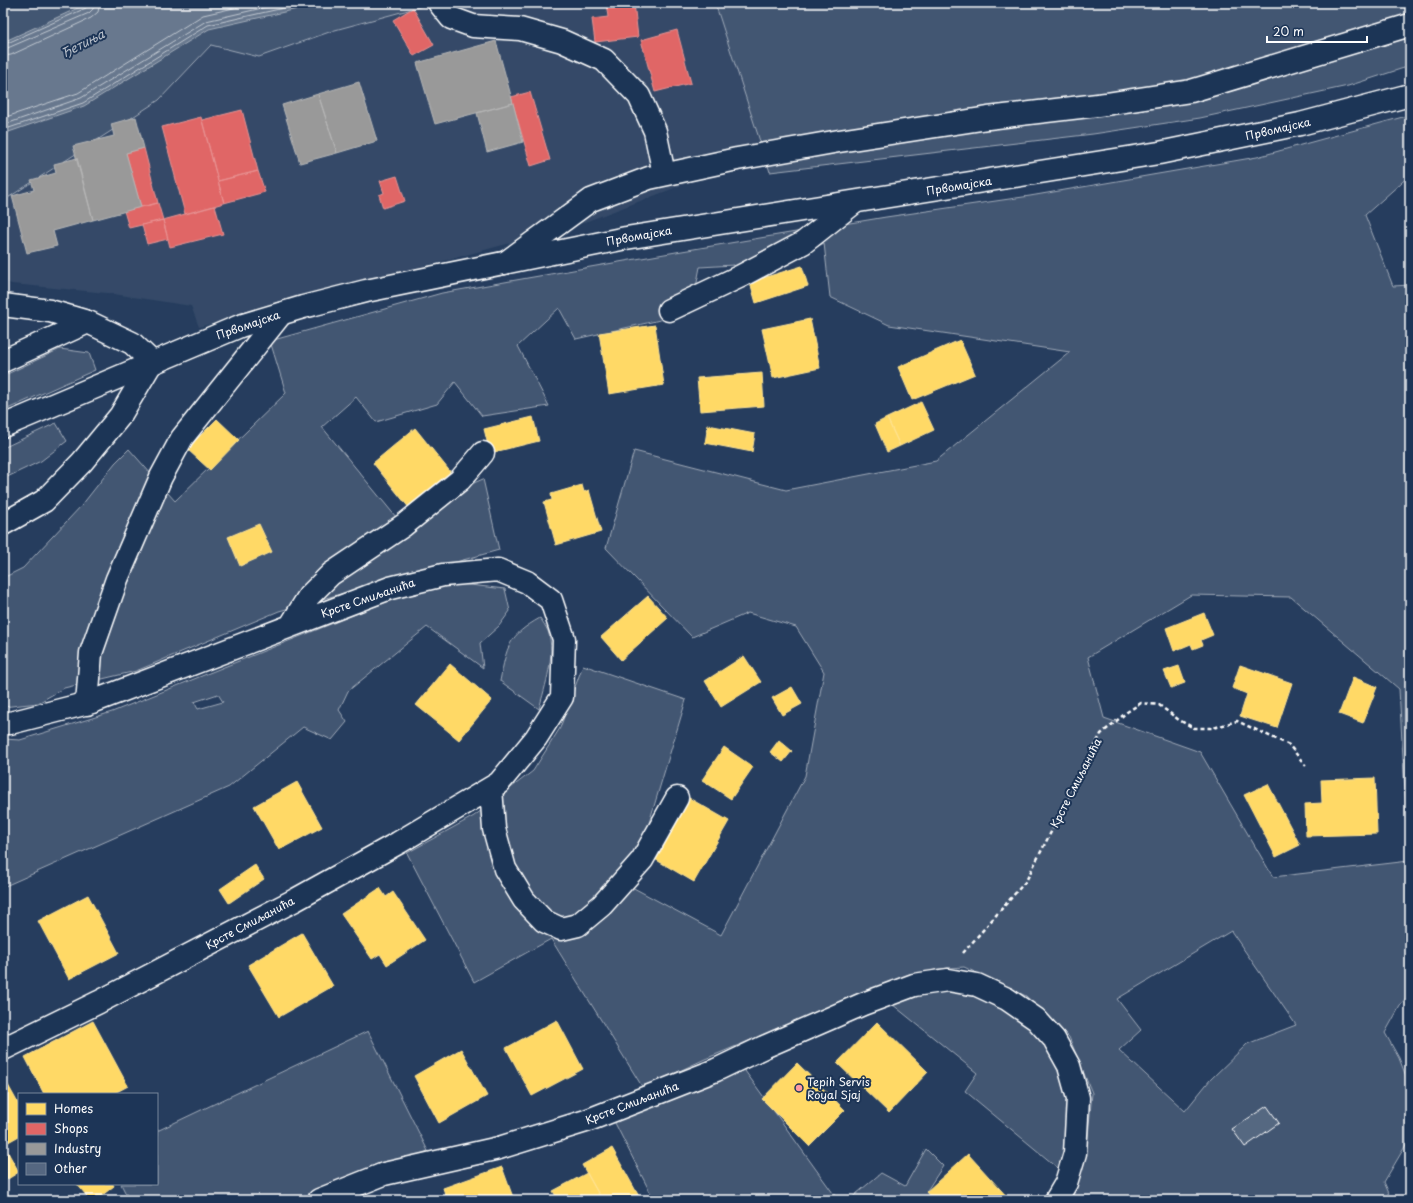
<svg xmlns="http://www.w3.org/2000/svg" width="1413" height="1203" viewBox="0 0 1413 1203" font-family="'Playpen Sans',sans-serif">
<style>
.built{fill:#344a68}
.green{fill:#425672;stroke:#a0aab8;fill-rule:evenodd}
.water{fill:#67788e;stroke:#a4aebb}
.homes{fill:#ffd966;stroke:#ffe494}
.shops{fill:#e06666;stroke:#e99494}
.industry{fill:#999;stroke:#b8b8b8}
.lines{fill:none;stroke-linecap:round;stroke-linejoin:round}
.shore{stroke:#c2c9d2;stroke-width:1}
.building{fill:#556781;stroke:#fff}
.minor-casing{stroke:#fff;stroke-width:25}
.major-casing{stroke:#fff;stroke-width:25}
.path{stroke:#fff;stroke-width:2.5;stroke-dasharray:4 3;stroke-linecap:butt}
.minor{stroke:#1d3557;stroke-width:22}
.major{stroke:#1d3557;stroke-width:22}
.poi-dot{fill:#ff9aa2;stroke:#1d3557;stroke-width:1.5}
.labels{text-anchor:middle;stroke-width:4;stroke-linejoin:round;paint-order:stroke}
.street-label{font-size:11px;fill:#fff;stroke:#1d3557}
.poi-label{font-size:11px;fill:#fff;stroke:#1d3557;text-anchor:start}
.water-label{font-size:12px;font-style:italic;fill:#bbc2cc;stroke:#1d3557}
</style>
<rect width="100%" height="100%" fill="#263d5e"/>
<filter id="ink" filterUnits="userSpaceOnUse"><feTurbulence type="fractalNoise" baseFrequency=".025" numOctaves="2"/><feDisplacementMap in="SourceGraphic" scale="8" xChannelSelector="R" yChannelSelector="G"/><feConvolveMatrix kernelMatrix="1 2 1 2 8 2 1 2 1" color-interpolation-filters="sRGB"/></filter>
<g filter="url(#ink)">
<!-- built -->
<path class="built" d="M 434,3 L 715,3 L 764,154 L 577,225 L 199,327 L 191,306 L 107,293 L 12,284 L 3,281 L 3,201 L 159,100 L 211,45 L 259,57 L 335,30 Z"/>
<!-- green -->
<path class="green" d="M 3,3 L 434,3 L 335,30 L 259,57 L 211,45 L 159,100 L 3,201 Z
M 715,3 L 1410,3 L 1410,66 L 1348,86 L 1200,118 L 1093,134 L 770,172 Z
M 1410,115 L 1410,175 L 1365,215 L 1393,286 L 1410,285 L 1410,994 L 1400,1006 L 1385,1033 L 1399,1058 L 1409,1084 L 1410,1084 L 1410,1138 L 1384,1182 L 1392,1200 L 1060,1200 L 1087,1147 L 1092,1093 L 1069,1037 L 1026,996 L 964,967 L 937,969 L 828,1008 L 705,1059 L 643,1088 L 551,939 L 474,982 L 407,853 L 474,816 L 533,771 L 560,728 L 583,665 L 686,700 L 630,886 L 721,935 L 805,776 L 824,672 L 796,627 L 748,613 L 692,637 L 606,548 L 634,451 L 786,490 L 936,461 L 1070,352 L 889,325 L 830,297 L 824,243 L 738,288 L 734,265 L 700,267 L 691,313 L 576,339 L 559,308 L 518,346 L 549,406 L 482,416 L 455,382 L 437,404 L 376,422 L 356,397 L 322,427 L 396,517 L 483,479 L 499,550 L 279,611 L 136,671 L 64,688 L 38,703 L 3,707 L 3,578 L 23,568 L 82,505 L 115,463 L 129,449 L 175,501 L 286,393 L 270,341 L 442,293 L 676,252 L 886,217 L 1030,196 L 1257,157 ZM 1191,595 L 1291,597 L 1399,689 L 1409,861 L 1273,877 L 1200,752 L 1104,718 L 1088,657 ZM 1231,931 L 1296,1025 L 1247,1044 L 1210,1080 L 1185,1111 L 1119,1050 L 1141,1030 L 1117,999 Z
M 60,349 L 89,353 L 95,370 L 3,411 L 3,376 Z
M 56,423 L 67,441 L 41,461 L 3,479 L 3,448 Z
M 433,583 L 461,584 L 505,589 L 510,611 L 499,626 L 480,643 L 483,668 L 427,627 L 348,691 L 339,710 L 347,722 L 332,740 L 303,727 L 229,787 L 3,887 L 3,739 L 20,740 L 112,712 ZM 218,694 L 223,702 L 198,709 L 194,702 Z
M 540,618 C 543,622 546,627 548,631 C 556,655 545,686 539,709 L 500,681 C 507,646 508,636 540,618 Z
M 925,986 L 974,995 L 1006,1008 L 1037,1029 L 1054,1052 L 1067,1089 L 1072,1124 L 1058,1168 L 965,1091 L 977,1073 L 887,1000 Z
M 368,1031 L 428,1151 L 296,1200 L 129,1200 L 121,1184 L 157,1184 L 157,1131 Z
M 740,1064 L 838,1200 L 654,1200 L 613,1119 Z
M 926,1149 L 943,1166 L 926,1192 L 933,1200 L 849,1200 L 881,1173 L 905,1186 Z"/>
<!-- water -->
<path class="water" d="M 89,3 L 324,3 L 209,29 L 84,106 L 3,134 L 3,42 Z"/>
<!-- homes -->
<path class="homes" d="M 802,266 L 808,286 L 756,303 L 750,282 Z
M 810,319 L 820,368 L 773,378 L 762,329 Z
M 655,325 L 664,385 L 609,394 L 599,333 Z
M 960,340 L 975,374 L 912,400 L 898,367 Z
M 762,373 L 764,406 L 700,411 L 697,378 Z
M 921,402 L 934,430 L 900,446 L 887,418 Z
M 533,417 L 539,441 L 490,453 L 484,429 Z
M 887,418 L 900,446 L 887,452 L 875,424 Z
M 217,419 L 239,440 L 210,470 L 187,449 Z
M 708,425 L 755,434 L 752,452 L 705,443 Z
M 415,428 L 452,474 L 410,509 L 373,463 Z
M 582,485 L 584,492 L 589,490 L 601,532 L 556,545 L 544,502 L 552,500 L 551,494 Z
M 259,524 L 272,552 L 240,566 L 228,537 Z
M 648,596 L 668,618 L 621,660 L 601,637 Z
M 1204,613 L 1213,635 L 1201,640 L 1203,645 L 1193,649 L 1191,644 L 1174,651 L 1166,628 Z
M 744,656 L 761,682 L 721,707 L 705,681 Z
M 450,664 L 492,700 L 459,740 L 416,705 Z
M 1240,665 L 1292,683 L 1277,728 L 1240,716 L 1247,694 L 1232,688 Z
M 1179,666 L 1185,683 L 1171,688 L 1164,671 Z
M 1353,677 L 1377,687 L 1363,723 L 1339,714 Z
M 792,687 L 802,704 L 782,715 L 772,698 Z
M 779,740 L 792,751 L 783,762 L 770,752 Z
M 724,747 L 753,767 L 731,799 L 702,780 Z
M 1375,778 L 1377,834 L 1306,836 L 1305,804 L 1322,803 L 1321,780 Z
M 297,782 L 322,827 L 279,850 L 254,806 Z
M 1268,784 L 1300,845 L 1276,857 L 1244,795 Z
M 689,798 L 729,821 L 694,882 L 653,858 Z
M 255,865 L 264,879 L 229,903 L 220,889 Z
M 380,888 L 386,897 L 393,892 L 425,940 L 387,965 L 380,954 L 372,959 L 341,914 Z
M 88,895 L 119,953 L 69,979 L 38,921 Z
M 302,933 L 333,986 L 279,1017 L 248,965 Z
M 557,1020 L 583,1069 L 532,1096 L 506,1048 Z
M 93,1021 L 128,1086 L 113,1094 L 44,1094 L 25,1057 Z
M 877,1022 L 928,1072 L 889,1113 L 837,1063 Z
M 461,1049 L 487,1096 L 439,1123 L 414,1076 Z
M 797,1063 L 845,1110 L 809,1146 L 762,1099 Z
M 3,1076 L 19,1105 L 19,1136 L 3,1145 Z
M 612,1148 L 641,1200 L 602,1200 L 582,1165 Z
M 6,1149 L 19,1172 L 3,1182 L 3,1151 Z
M 968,1154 L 1010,1200 L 933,1200 L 926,1192 Z
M 502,1167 L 514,1200 L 447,1200 L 443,1188 Z
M 587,1173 L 602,1200 L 558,1200 L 553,1191 Z
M 77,1184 L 113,1184 L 114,1186 L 96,1200 L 90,1200 Z"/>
<!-- shops -->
<path class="shops" d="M 606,3 L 634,3 L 638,37 L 595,42 L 592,19 L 608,17 Z
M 413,8 L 434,45 L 414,56 L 393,20 Z
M 677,30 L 691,83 L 655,92 L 641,40 Z
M 530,92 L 550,160 L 531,166 L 511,97 Z
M 242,110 L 258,171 L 218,181 L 202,120 Z
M 201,117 L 224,203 L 185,214 L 162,127 Z
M 144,148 L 158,203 L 141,207 L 126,153 Z
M 258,171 L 265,192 L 224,203 L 218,181 Z
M 397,176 L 405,201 L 383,208 L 379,195 L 384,193 L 380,181 Z
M 158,203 L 163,220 L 129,228 L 124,211 Z
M 215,206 L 223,234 L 170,247 L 163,220 Z
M 163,220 L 168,239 L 147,244 L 142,225 Z"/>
<!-- industry -->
<path class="industry" d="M 496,41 L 513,103 L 435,124 L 417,63 Z
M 359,82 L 377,141 L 337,153 L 318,94 Z
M 318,94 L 337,153 L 300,163 L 282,105 Z
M 513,103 L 523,142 L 487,152 L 477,113 Z
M 136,117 L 144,148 L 126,153 L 141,207 L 93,220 L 73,146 L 114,136 L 111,124 Z
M 77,158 L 93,220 L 53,231 L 57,246 L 27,253 L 12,196 L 34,190 L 31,180 L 56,173 L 54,164 Z"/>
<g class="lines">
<!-- shore -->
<path class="shore" d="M 3,45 L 86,8 L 89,3
M 3,50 L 89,13 L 93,9 L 94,3
M 3,56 L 11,55 L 91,18 L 98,12 L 100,3
M 3,118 L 78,93 L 203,15 L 256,3
M 3,125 L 81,98 L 206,21 L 284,3
M 3,130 L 83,103 L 208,25 L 306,3"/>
</g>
<!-- building -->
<path class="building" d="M 1267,1106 L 1279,1123 L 1245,1147 L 1232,1129 Z"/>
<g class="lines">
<!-- minor casing -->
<g class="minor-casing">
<path id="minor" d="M 439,3 L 451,18 L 473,26 L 520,29 L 562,41 L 604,60 L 639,96 L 655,131 L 664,174
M 505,263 L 591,200 L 649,178 L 737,159 L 839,141 L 988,118 L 1106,104 L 1191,91 L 1410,25
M 3,305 L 50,311 L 88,322 L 132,343 L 152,362 L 120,416 L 82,462 L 44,501 L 3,524
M 669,310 L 741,276 L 803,243 L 855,202
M 3,361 L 88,322
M 291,625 L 309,596 L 331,574 L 404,525 L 460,480 L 483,453
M 87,704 L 91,653 L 117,579 L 161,477 L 182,438 L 281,314
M 3,723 L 10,723 L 92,702 L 390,588 L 443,575 L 498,570 L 527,582 L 551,600 L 564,639 L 562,697 L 536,738 L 499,783 L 398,843 L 295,900 L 99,1002 L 3,1049
M 491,788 L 494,829 L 505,869 L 524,900 L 544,921 L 561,929 L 578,925 L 602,905 L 642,860 L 677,798
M 319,1200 L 384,1174 L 499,1148 L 586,1121 L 716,1070 L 764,1047 L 863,1004 L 914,985 L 948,980 L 977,985 L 1007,999 L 1036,1019 L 1054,1039 L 1069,1066 L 1078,1098 L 1075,1153 L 1066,1183 L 1056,1200"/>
</g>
<!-- major casing -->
<g class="major-casing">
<path id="major" d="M 3,426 L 240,326 L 303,307 L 366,291 L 626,238 L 1159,153 L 1300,124 L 1410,95"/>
</g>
<!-- path -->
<path class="path" d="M 963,953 L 1026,881 L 1101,734 L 1127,712 L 1141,703 L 1159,705 L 1179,720 L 1194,728 L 1213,728 L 1237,721 L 1289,745 L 1306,766"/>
<!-- minor -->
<use href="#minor" class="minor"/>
<!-- major -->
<use href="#major" class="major"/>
</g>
</g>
<!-- markers -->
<circle class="poi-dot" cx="799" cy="1088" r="4"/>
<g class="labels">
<!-- street labels -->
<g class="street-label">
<text transform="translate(1278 129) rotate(-13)" y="4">Првомајска</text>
<text transform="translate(959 186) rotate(-9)" y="4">Првомајска</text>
<text transform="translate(639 236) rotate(-10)" y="4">Првомајска</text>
<text transform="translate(248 325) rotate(-19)" y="4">Првомајска</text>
<text transform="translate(368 598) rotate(-19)" y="4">Крсте Смиљанића</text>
<text transform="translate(1076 783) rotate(-63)" y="4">Крсте Смиљанића</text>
<text transform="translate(250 923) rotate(-28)" y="4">Крсте Смиљанића</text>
<text transform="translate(632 1103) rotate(-21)" y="4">Крсте Смиљанића</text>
</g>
<!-- poi labels -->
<g class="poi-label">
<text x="807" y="1086">Tepih Servis<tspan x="807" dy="13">Royal Sjaj</tspan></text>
</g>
<!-- water labels -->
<g class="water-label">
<text transform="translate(83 44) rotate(-27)" y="4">Ђетиња</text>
</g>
</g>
<!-- margin -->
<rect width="1413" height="1203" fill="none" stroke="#1d3557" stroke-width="16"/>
<rect x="8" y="8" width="1397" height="1187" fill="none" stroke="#fff" stroke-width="1.5" filter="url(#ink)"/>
<!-- legend -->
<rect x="18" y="1093" width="140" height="92" fill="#1d3557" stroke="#77869a"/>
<rect x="26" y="1103" width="20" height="12" fill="#ffd966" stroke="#77869a"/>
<text x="54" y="1113" font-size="12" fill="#ffffff">Homes</text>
<rect x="26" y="1123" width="20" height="12" fill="#e06666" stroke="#77869a"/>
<text x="54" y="1133" font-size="12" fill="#ffffff">Shops</text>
<rect x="26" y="1143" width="20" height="12" fill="#999999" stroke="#77869a"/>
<text x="54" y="1153" font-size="12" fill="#ffffff">Industry</text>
<rect x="26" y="1163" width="20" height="12" fill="#556781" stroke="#77869a"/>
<text x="54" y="1173" font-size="12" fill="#ffffff">Other</text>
<!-- scale -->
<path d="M1267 36v6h100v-6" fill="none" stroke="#ffffff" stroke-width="2"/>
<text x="1273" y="36" font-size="12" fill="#ffffff" stroke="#1d3557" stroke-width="3" paint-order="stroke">20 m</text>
</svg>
